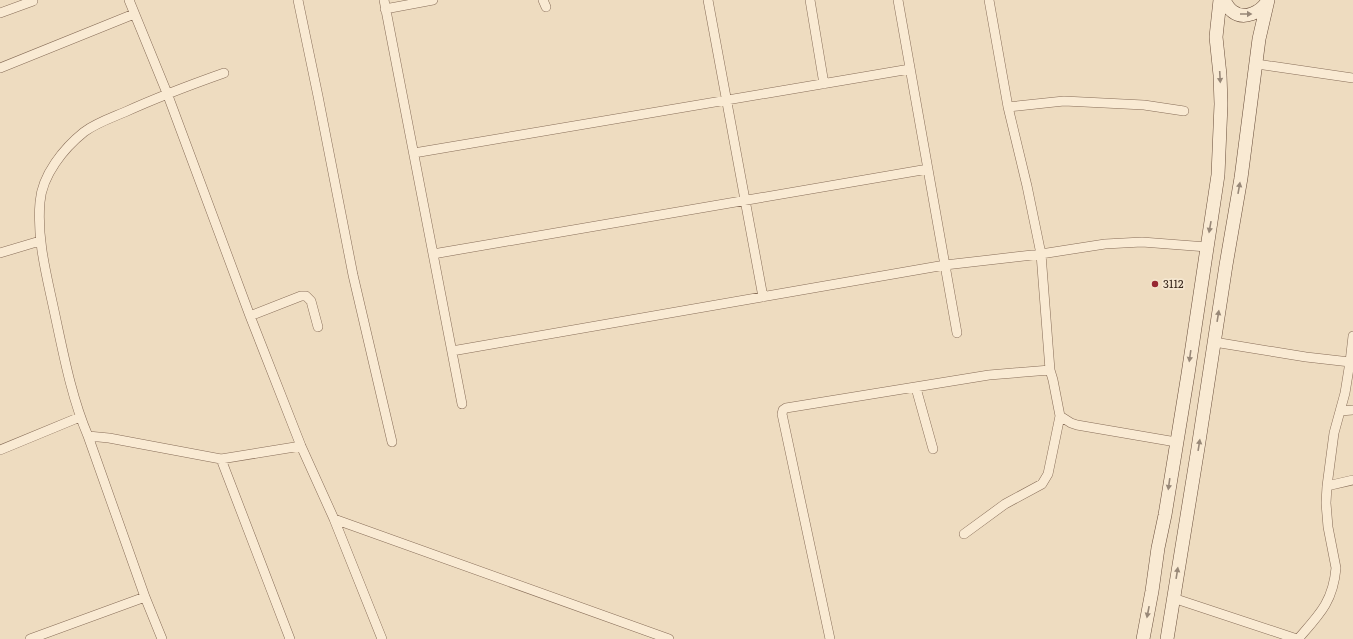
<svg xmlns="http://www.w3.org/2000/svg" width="1353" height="639" viewBox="0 0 1353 639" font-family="Literata,serif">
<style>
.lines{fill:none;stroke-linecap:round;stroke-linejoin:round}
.minor-casing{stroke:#876d58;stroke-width:10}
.secondary-casing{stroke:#694e3b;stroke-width:14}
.minor{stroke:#f9ead3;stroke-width:9}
.secondary{stroke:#f9ead3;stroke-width:13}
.oneway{fill:#988878}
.poi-dot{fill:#972833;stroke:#f5e7d0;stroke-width:1.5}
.labels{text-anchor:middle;stroke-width:3.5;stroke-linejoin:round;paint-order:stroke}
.poi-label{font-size:11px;fill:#37271d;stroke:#f5e7d0;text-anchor:start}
</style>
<rect width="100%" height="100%" fill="#eedcc0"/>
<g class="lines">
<!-- minor casing -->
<g class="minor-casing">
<path id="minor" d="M 129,0 L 167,93 L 250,316 L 301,446 L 334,519 L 382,639
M 298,0 L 318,96 L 353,275 L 392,442
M 384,0 L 462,404
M 543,0 L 546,7
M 708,0 L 763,297
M 810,0 L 824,84
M 898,0 L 957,333
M 989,0 L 1008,107 L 1027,186 L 1041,254 L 1050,370 L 1053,380 L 1060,416 L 1071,423 L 1077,425 L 1176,442
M 385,9 L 433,0
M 0,13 L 33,1
M 1257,64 L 1353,78
M 0,68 L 134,14
M 1008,107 L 1064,101 L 1144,105 L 1184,111
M 414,153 L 910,69
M 0,253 L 40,241
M 433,254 L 928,169
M 250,316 L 301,296 L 306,296 L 311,301 L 318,327
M 1214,342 L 1306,357 L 1350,362 L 1345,393 L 1334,433 L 1327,486 L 1326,503 L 1328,527 L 1336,568 C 1333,602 1319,615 1298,639
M 452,351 L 945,265 L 1041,254 L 1105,244 L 1142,242 L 1207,247
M 1350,362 L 1353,336
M 916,388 L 933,449
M 1340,411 L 1353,410
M 88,436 L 109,438 L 221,459 L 301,446
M 0,450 L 80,417
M 221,459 L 290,639
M 1327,486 L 1353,480
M 334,519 L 669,639
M 964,534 L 1005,504 L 1042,484 L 1048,474 L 1060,416
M 1173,598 L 1297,639
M 30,639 L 145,597
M 162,639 L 145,597 L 88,436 C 70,394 62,346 52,301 C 45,269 37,236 40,202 C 42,175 64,148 84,132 C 96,123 111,118 125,112 C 158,97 190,85 224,73
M 830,639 L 782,414 L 783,410 L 786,408 L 989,375 L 1050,370"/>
</g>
<!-- secondary casing -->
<g class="secondary-casing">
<path id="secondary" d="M 1224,0 C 1226,4 1228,8 1232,11 C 1244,21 1262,12 1268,0
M 1143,639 L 1152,591 L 1158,548 L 1165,515 L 1188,374 L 1218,175 L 1221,104 L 1220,75 L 1216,37 L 1220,0
M 1167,639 L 1198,448 L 1226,265 L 1241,178 L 1259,39 L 1268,0"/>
</g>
<!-- minor -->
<use href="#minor" class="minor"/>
<!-- secondary -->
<use href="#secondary" class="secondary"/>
</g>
<!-- one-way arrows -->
<defs><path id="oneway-solid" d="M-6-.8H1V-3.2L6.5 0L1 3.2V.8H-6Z"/></defs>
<g class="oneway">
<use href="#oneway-solid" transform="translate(1246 14)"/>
<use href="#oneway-solid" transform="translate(1220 77) rotate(87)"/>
<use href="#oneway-solid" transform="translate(1239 188) rotate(-80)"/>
<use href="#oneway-solid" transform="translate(1210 227) rotate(100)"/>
<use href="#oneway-solid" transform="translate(1218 316) rotate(-81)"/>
<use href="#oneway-solid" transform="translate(1190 356) rotate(98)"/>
<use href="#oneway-solid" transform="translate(1199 445) rotate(-81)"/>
<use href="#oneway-solid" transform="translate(1169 484) rotate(98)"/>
<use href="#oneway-solid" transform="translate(1177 573) rotate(-81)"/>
<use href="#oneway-solid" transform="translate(1148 612) rotate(101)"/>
</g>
<!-- markers -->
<circle class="poi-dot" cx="1155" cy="284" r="4"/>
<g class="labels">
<!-- poi labels -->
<g class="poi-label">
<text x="1163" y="288">3112</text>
</g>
</g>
</svg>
